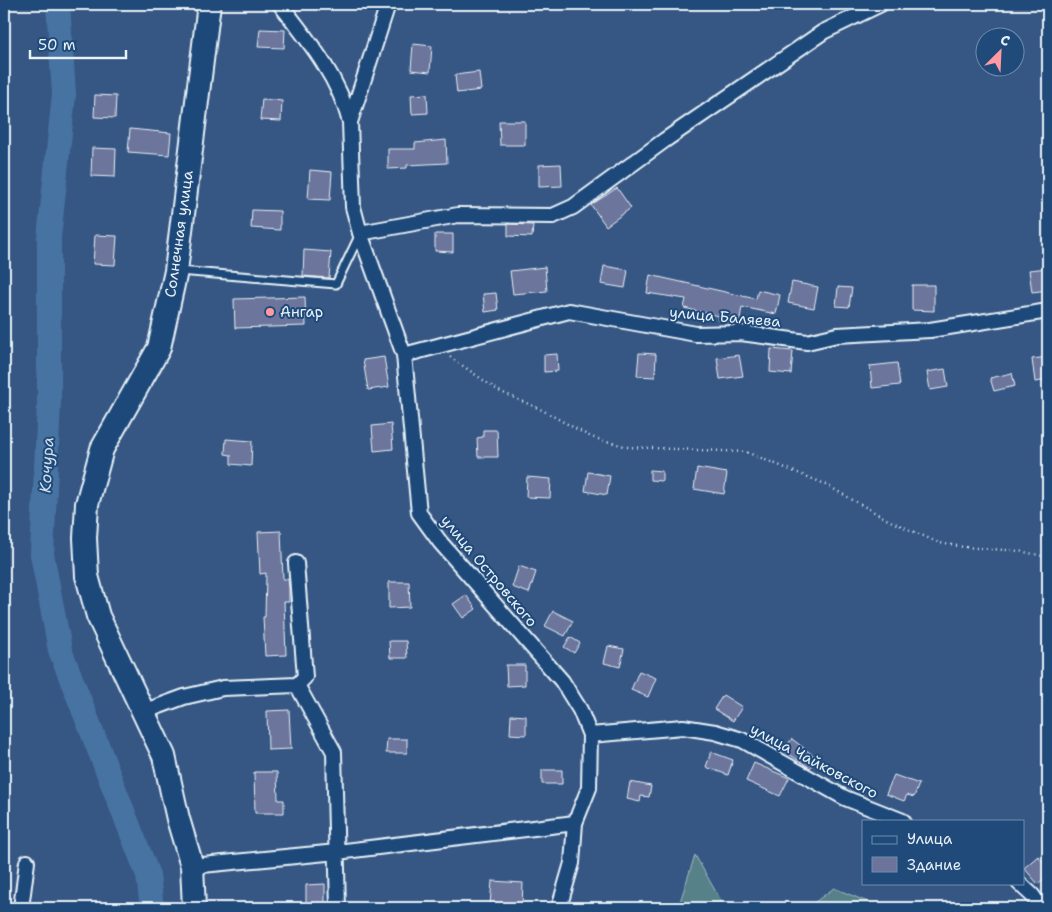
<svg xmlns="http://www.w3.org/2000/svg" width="1052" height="912" viewBox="0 0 1052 912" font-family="'Shantell Sans',sans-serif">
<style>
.green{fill:#578189;stroke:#a0b9c0}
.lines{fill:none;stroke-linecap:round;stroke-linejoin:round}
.river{stroke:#4773a2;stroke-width:24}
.building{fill:#6c749b;stroke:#e8f1f8}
.service-casing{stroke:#e8f1f8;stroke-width:11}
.minor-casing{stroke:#e8f1f8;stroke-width:18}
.primary-casing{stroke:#e8f1f8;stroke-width:26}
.path{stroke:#e8f1f8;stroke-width:2.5;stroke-dasharray:1 4;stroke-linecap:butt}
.service{stroke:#1f4a7a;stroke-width:7}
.minor{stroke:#1f4a7a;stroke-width:14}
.primary{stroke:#1f4a7a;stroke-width:22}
.poi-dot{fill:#ff9aa2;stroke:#1f4a7a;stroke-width:2}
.labels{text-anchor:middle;stroke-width:4;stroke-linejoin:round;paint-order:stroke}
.street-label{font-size:15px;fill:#e8f1f8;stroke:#1f4a7a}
.poi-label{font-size:15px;fill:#e8f1f8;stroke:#1f4a7a;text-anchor:start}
.water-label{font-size:16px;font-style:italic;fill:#d0deeb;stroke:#1f4a7a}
</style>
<rect width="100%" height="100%" fill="#365784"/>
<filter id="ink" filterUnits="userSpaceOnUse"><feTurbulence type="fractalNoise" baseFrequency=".02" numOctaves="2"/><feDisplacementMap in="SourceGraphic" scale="10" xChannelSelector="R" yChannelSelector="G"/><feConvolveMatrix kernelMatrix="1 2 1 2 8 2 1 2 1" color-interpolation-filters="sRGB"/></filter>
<g filter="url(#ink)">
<!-- green -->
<path class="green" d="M 695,855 L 725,908 L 678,908 Z
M 834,888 L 882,908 L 807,908 Z"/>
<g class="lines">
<!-- river -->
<path class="river" d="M 58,4 L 64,94 L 49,238 L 49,403 L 42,554 L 60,650 L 148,875 L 152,908"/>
</g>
<!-- building -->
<path class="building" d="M 260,29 L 285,30 L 284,48 L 258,47 Z
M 413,44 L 432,46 L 430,72 L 411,70 Z
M 479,72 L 481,90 L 457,93 L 455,75 Z
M 427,94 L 428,113 L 412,114 L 411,95 Z
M 95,95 L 116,96 L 115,118 L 94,117 Z
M 262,99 L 282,101 L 281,121 L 260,120 Z
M 499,121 L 525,121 L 525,145 L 500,145 Z
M 130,129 L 171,133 L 169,155 L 128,152 Z
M 446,140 L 447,163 L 407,165 L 407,168 L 388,169 L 388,149 L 415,149 L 415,143 Z
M 92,148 L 116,149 L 115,177 L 91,176 Z
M 561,164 L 562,186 L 539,187 L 539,165 Z
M 310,170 L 332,172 L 330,200 L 308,199 Z
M 617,188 L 631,208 L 606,226 L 591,205 Z
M 252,210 L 280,211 L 280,230 L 251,228 Z
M 508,224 L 533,225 L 532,237 L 508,236 Z
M 435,234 L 453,234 L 453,252 L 435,251 Z
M 95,235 L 117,236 L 115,265 L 93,264 Z
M 304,250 L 331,252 L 329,278 L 303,276 Z
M 604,266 L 628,270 L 625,288 L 601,284 Z
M 545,267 L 547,291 L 513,294 L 510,271 Z
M 1048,268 L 1048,290 L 1032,292 L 1029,270 Z
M 650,275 L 756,299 L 758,290 L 780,295 L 776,314 L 742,307 L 739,324 L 718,320 L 719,316 L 684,308 L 686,299 L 647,293 Z
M 792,282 L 818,287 L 814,308 L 788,303 Z
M 912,285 L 934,285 L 934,311 L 912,310 Z
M 838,287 L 852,288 L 849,307 L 836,306 Z
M 496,293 L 498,310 L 485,312 L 483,294 Z
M 305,297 L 306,326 L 235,328 L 234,299 Z
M 771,349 L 793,351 L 791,374 L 770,372 Z
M 639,353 L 656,354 L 655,377 L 637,376 Z
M 557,354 L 558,371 L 544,372 L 544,355 Z
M 739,355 L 743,376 L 720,379 L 717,358 Z
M 384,357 L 389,387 L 368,390 L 363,360 Z
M 1048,357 L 1048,380 L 1035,382 L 1032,359 Z
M 897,363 L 900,385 L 872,388 L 870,366 Z
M 945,369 L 948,387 L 930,390 L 927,372 Z
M 1012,373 L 1015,386 L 994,391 L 990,378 Z
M 391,424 L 393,449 L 374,451 L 372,426 Z
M 483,430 L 497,430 L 498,457 L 478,457 L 477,438 L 483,437 Z
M 226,439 L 252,441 L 251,466 L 231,464 L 231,455 L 225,454 Z
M 697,468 L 727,473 L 724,494 L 694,489 Z
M 650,470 L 662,471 L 662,481 L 650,480 Z
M 588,472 L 610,476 L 607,495 L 585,491 Z
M 527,477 L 551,479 L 550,498 L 526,497 Z
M 281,531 L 283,579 L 288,579 L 289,588 L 289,602 L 284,602 L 286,655 L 265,656 L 263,617 L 265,617 L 266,573 L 260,574 L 258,532 Z
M 519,566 L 536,572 L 529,593 L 512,587 Z
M 389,582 L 409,582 L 410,607 L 389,608 Z
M 466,595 L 476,609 L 463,618 L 453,604 Z
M 553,611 L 573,621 L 565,636 L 545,626 Z
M 570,637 L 580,643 L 574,653 L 564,647 Z
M 389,641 L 406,641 L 407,658 L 390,658 Z
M 608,646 L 624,649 L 620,667 L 604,663 Z
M 506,665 L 525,665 L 525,685 L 507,686 Z
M 639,671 L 656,678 L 648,697 L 631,690 Z
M 723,695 L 742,707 L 733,721 L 714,709 Z
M 289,710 L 291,749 L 268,750 L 267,711 Z
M 511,715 L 526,716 L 526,735 L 510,734 Z
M 387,739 L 407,739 L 407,753 L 386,753 Z
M 792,739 L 818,759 L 810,768 L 783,750 Z
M 711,752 L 733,760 L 728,775 L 706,767 Z
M 754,763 L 789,778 L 780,796 L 746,781 Z
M 542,770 L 562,770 L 562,784 L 542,784 Z
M 254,772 L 277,772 L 278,800 L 284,800 L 284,813 L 255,813 Z
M 894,775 L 919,784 L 914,797 L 907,795 L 904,801 L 886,794 Z
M 630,782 L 651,786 L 649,797 L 641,796 L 640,802 L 627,799 Z
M 1038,856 L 1048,867 L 1048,875 L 1038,884 L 1024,868 Z
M 492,881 L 523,883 L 522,907 L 490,905 Z
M 325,884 L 325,908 L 306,908 L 306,885 Z"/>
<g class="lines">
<!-- service casing -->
<g class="service-casing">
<path id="service" d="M 179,271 L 336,284 L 360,234"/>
</g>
<!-- minor casing -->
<g class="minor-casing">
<path id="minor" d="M 280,4 C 308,40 338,76 350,122
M 388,4 L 350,122 L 353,207 L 360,233 L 404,355 L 419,513 L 440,542 L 562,681 L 580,710 L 590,735 L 589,788 L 575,823 L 572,863 L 559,908
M 360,233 L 458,215 L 553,216 L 573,207 L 665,140 L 823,32 L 881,4
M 404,355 L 569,311 L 696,334 L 741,333 L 807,342 L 837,335 L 930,330 L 1048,311
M 297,685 L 334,752 L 338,908
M 143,712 L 184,697 L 223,688 L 297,685 L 305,677 L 296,563
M 590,735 L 683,727 L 715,732 L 742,740 L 845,798 L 903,821
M 192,866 L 337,852 L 575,823
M 1019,883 L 1032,895 L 1042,908
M 21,908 L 27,862"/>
</g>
<!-- primary casing -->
<g class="primary-casing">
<path id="primary" d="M 194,908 L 192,866 L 178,819 L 164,756 L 98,616 L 87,576 L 85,538 L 87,504 L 102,449 L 159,348 L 176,271 L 209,4"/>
</g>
<!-- path -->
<path class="path" d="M 450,357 L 499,391 L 540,409 L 591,437 L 628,447 L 746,452 L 825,484 L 888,520 L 939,543 L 964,547 L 1019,551 L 1048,557"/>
<!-- service -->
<use href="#service" class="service"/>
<!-- minor -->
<use href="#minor" class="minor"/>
<!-- primary -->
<use href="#primary" class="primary"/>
</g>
</g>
<!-- markers -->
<circle class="poi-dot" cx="270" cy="312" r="5"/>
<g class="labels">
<!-- street labels -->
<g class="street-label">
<text transform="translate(179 234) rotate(-82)" y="5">Солнечная улица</text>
<text transform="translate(725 317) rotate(5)" y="5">улица Баляева</text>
<text transform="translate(489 571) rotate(50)" y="5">улица Островского</text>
<text transform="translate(814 761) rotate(28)" y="5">улица Чайковского</text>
</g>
<!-- poi labels -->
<g class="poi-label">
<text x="280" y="317">Ангар</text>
</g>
<!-- water labels -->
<g class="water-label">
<text transform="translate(46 465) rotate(-87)" y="6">Кочура</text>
</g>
</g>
<!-- margin -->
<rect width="1052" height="912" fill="none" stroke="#1f4a7a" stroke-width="20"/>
<rect x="10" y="10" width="1032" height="892" fill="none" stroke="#e8f1f8" stroke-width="2" filter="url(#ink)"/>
<!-- legend -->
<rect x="862" y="820" width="162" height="65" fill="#1f4a7a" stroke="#6f8dac"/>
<rect x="872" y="836" width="25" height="8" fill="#1f4a7a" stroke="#6f8dac"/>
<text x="907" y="844" font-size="15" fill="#e8f1f8">Улица</text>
<rect x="872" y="857" width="25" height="15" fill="#6c749b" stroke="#6f8dac"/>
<text x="907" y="870" font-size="15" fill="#e8f1f8">Здание</text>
<!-- north arrow -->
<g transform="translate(1000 52) rotate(24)"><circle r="24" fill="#1f4a7a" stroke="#6f8dac"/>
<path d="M0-4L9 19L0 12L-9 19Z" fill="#ff9aa2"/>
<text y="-8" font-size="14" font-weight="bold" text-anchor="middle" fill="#e8f1f8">С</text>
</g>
<!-- scale -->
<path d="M30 50v8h96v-8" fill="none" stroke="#e8f1f8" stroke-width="2.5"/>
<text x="38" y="50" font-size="15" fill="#e8f1f8" stroke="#1f4a7a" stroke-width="4" paint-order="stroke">50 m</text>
</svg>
